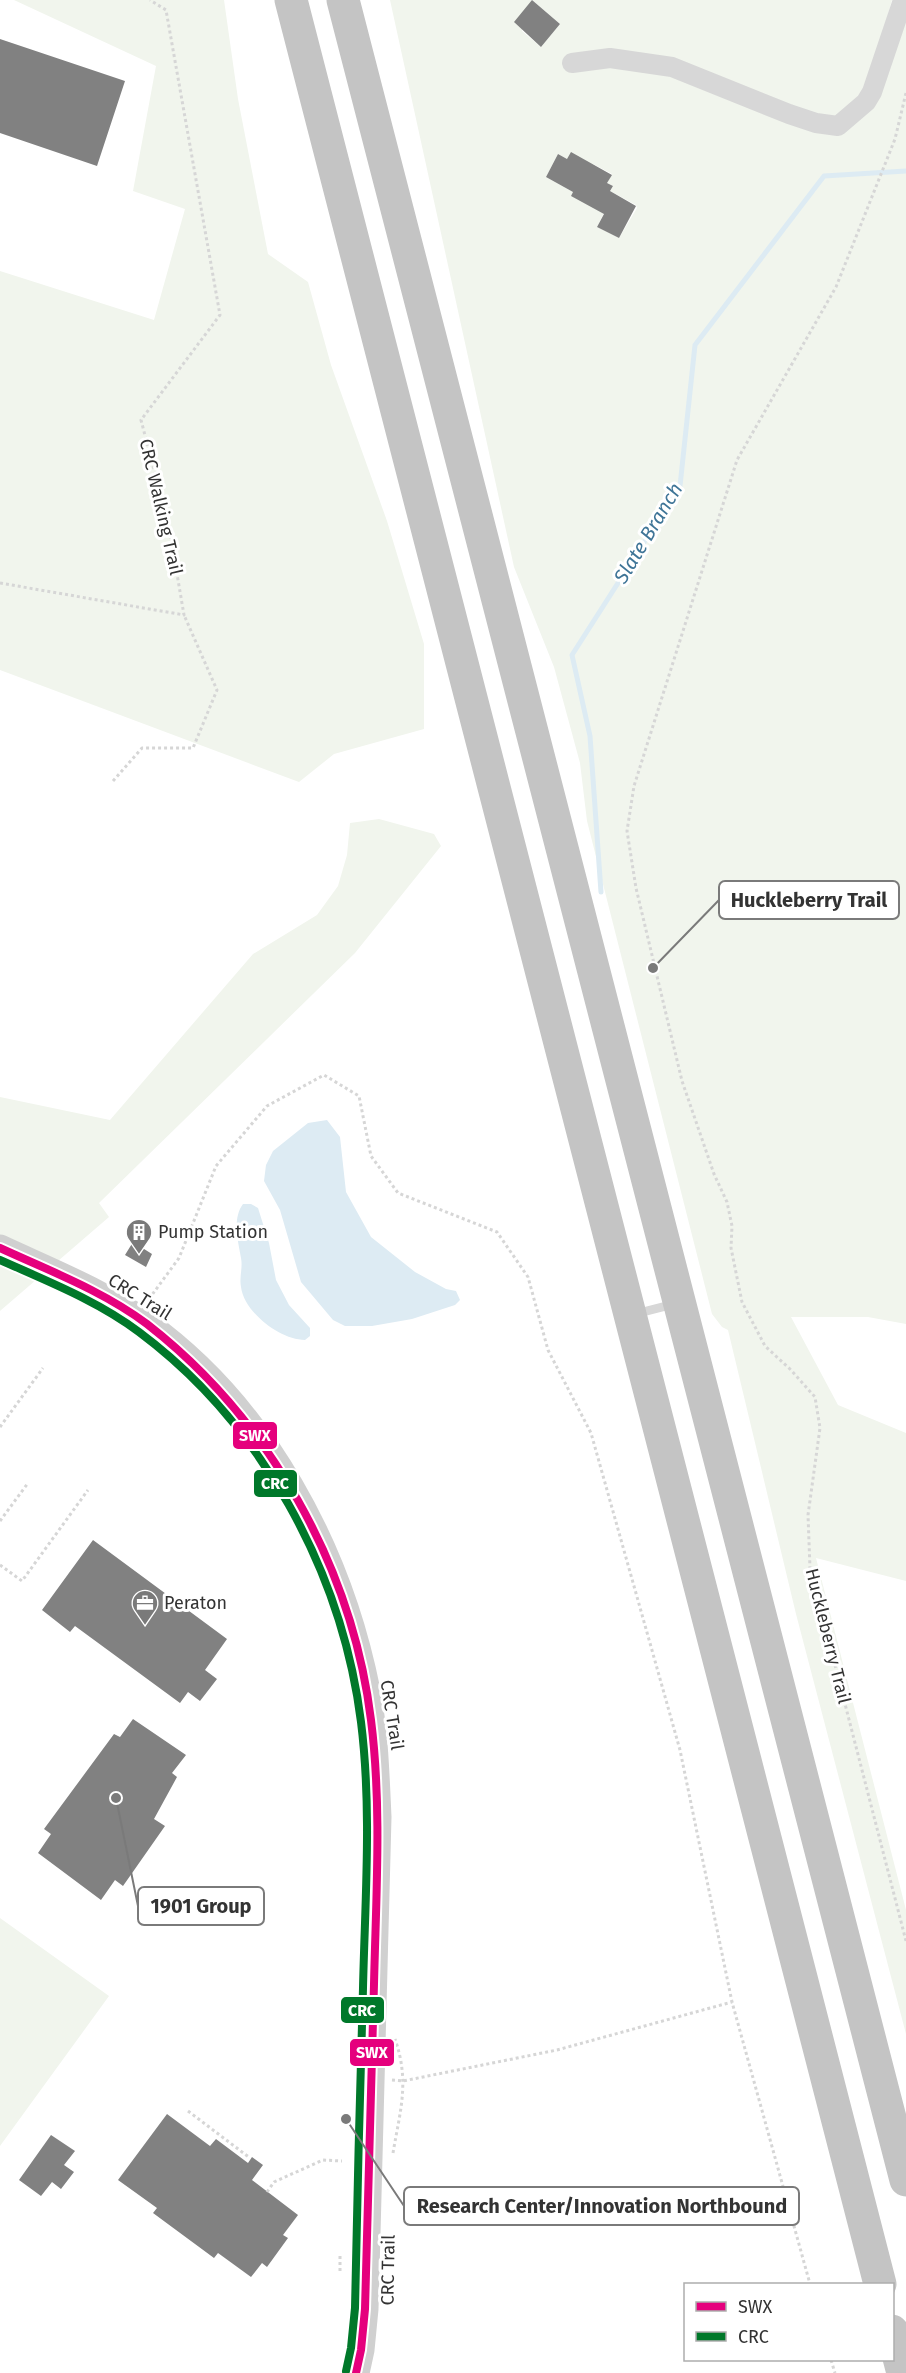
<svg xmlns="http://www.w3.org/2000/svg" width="906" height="2373" viewBox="0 0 906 2373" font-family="'Fira Sans',sans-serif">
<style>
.green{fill:#f1f5ed;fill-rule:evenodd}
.water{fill:#ddebf3}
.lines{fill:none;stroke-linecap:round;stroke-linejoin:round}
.stream{stroke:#ddebf3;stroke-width:5}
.building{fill:#818181}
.path{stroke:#d6d6d6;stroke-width:3;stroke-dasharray:3 3;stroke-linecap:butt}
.service{stroke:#d7d7d7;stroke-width:9}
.minor{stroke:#d7d7d7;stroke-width:20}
.secondary{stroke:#d0d0d0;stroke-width:27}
.motorway{stroke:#c4c4c4;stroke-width:33}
.bus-1-casing{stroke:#fff;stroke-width:12}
.bus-2-casing{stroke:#fff;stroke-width:12}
.bus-1{stroke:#e5007d;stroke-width:8}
.bus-2{stroke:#00782a;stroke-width:8}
.labels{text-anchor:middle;stroke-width:6;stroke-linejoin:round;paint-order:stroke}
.street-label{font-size:18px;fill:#333;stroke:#fff}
.poi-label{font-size:18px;fill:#333;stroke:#fff;text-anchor:start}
.water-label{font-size:20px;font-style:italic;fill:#3f7597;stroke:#fff}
.leader{fill:none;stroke:#7a7a7a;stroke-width:2}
.callout-dot{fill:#7a7a7a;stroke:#fff;stroke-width:2}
.callout{fill:#fff;stroke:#7a7a7a;stroke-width:2}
.callout-label{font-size:20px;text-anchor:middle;font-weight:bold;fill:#333}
.line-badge{stroke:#fff;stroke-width:2}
.badge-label{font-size:16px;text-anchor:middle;font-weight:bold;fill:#fff}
</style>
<rect width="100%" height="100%" fill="#fff"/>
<!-- green -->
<path class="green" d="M 14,0 L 224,0 L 238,99 L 268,254 L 308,282 L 331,365 L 387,521 L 424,644 L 424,729 L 334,754 L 299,782 L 0,670 L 0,271 L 154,320 L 185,209 L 133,191 L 156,66 Z
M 390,0 L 892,0 L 867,88 L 906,0 L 906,1324 L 868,1317 L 791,1317 L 838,1405 L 906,1433 L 906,1581 L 816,1558 L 906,1910 L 906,2034 L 796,1614 L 728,1330 L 722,1327 L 712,1314 L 587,821 L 580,763 L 554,667 L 514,567 ZM 532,0 L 560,24 L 541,47 L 522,31 ZM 558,154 L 588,171 L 593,164 L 612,174 L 607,183 L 613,186 L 610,191 L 636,205 L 637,208 L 619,238 L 597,227 L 606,209 L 571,196 L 573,192 L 546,177 Z
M 379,819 L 434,834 L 441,846 L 355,953 L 99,1203 L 109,1217 L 0,1311 L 0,1097 L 110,1120 L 253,954 L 317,915 L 338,886 L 347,855 L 350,823 Z
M 0,1918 L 109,1996 L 0,2146 Z"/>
<!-- water -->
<path class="water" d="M 327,1120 L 340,1137 L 346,1192 L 371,1237 L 415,1272 L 446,1289 L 456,1291 L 460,1300 L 455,1305 L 412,1319 L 372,1326 L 345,1326 L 333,1320 L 301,1282 L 280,1210 L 264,1181 L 266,1165 L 273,1151 L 308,1123 Z
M 243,1204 L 251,1204 L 258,1208 L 269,1243 L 276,1280 L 289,1305 L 310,1328 L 310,1336 L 305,1340 C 280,1340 244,1312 241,1287 C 239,1277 243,1268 241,1258 C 238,1241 232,1219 243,1204 Z"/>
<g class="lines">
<!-- stream -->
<path class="stream" d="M 601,892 L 590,736 L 572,655 L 680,486 L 695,345 L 824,176 L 906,171"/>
</g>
<!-- building -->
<path class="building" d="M 532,0 L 560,24 L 541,47 L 514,22 Z
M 0,39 L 125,81 L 97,166 L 0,133 Z
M 571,152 L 612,175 L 607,183 L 613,186 L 610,191 L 636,206 L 619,238 L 597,227 L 604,214 L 571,196 L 573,192 L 546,177 L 558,154 L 567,159 Z
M 133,1242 L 152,1254 L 146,1267 L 125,1255 Z
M 93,1540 L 227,1639 L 205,1670 L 217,1679 L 200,1701 L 188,1692 L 180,1703 L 75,1626 L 70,1632 L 42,1610 Z
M 133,1719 L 186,1755 L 172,1773 L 177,1777 L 154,1819 L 165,1826 L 123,1886 L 115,1880 L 101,1900 L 38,1853 L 51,1834 L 44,1829 L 114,1734 L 120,1737 Z
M 167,2114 L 210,2146 L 216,2139 L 248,2163 L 252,2157 L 263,2165 L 252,2180 L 298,2215 L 283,2235 L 288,2238 L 267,2267 L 262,2263 L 251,2277 L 218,2253 L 214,2258 L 153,2213 L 157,2208 L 118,2180 Z
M 51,2135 L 75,2151 L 64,2165 L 74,2172 L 61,2189 L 52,2182 L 41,2196 L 19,2180 Z"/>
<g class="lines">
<!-- path -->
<path class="path" d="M 906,93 L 895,139 L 836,287 L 737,460 L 634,786 L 627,831 L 636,888 L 682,1081 L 714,1174 L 727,1202 L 732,1226 L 731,1248 L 742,1302 L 765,1346 L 791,1370 L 815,1397 L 820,1428 L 808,1515 L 810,1568 L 906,1941
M 0,583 L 184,615 L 169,527 L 141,420 L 220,315 L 166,10 L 150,0
M 113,781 L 142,748 L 193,748 L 217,690 L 184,615
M 149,1299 L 179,1258 L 216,1166 L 267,1106 L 324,1075 L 359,1096 L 371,1156 L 398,1193 L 497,1232 L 528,1277 L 548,1350 L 591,1433 L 680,1750 L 732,2002 L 810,2284
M 0,1427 L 43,1368
M 0,1521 L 28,1483
M 0,1565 L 22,1581 L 88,1490
M 392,2080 L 403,2081 L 557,2050 L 732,2002
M 188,2111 L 250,2158
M 393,2153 C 400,2111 410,2082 395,2039
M 267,2192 L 274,2182 L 323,2160 L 342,2161
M 340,2271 L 340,2254
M 831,2360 L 835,2373"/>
<!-- service -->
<path class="service" d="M 635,1314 L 674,1304"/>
<!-- minor -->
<path class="minor" d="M 572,63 L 610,58 L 672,67 L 789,114 L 816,123 L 838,126 L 866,102 L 872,92 L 903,0"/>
<!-- secondary -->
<path class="secondary" d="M 0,1248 C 49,1271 101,1291 145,1323 C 264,1408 339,1550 367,1691 C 375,1733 376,1775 378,1817 L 365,2309 L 361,2350 L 356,2373"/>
<!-- motorway -->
<path class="motorway" d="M 291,0 L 880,2284
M 343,0 L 906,2180
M 892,2331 L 903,2373"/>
<!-- bus-1 casing -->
<g class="bus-1-casing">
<path id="bus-1" d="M 0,1248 C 50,1271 103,1291 147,1324 C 269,1419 352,1566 371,1720 C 382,1807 376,1896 374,1984 C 371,2092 368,2201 365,2309 L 361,2350 L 356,2373"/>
</g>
<!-- bus-2 casing -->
<g class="bus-2-casing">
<path id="bus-2" d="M 0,1260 C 47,1281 98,1301 139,1332 C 261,1423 342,1571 361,1722 C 372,1810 365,1899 363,1988 C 360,2095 357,2201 355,2308 L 351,2348 L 346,2371"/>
</g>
<!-- bus-1 -->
<use href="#bus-1" class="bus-1"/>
<!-- bus-2 -->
<use href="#bus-2" class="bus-2"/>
</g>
<!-- icons -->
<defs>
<g id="building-pin" transform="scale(1.35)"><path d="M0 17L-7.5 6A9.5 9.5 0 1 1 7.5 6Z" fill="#7a7a7a" stroke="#fff"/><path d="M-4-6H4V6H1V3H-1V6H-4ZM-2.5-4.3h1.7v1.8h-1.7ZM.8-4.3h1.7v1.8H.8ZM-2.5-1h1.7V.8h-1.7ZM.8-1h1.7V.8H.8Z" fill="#fff"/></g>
<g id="office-pin" transform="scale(1.35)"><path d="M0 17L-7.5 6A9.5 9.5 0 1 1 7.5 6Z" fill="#7a7a7a" stroke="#fff"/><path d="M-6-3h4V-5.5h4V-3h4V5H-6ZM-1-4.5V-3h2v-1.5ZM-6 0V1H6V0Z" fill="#fff"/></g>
</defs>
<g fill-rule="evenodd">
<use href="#building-pin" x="139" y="1232"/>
<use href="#office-pin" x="145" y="1603"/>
</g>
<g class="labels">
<!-- street labels -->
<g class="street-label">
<text transform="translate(161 507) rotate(77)" y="6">CRC Walking Trail</text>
<text transform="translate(140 1297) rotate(32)" y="6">CRC Trail</text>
<text transform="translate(828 1636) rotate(76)" y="6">Huckleberry Trail</text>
<text transform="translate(392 1715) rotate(81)" y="6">CRC Trail</text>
<text transform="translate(388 2270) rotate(-89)" y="6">CRC Trail</text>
</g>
<!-- poi labels -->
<g class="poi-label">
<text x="158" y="1238">Pump Station</text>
<text x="164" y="1609">Peraton</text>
</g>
<!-- water labels -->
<g class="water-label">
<text transform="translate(648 533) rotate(-59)" y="7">Slate Branch</text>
</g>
</g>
<!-- callouts -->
<path class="leader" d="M653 968L719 900M116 1798L138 1906M346 2119L404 2206"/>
<g class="callout-dot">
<circle cx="653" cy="968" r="6"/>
<circle cx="116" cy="1798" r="6"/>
<circle cx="346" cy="2119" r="6"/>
</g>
<g class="callout">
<rect x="719" y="881" width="180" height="38" rx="6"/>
<rect x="138" y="1887" width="126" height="38" rx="6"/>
<rect x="404" y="2187" width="395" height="38" rx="6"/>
</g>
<g class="callout-label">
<text x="809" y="907">Huckleberry Trail</text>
<text x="201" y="1913">1901 Group</text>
<text x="602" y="2213">Research Center/Innovation Northbound</text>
</g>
<g class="line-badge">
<rect x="232" y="1421" width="46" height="29" rx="6" fill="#e5007d"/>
<rect x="253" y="1469" width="45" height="29" rx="6" fill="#00782a"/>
<rect x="340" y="1996" width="45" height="28" rx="6" fill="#00782a"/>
<rect x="349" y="2038" width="46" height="29" rx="6" fill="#e5007d"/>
</g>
<g class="badge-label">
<text x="255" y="1441">SWX</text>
<text x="275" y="1489">CRC</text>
<text x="362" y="2016">CRC</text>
<text x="372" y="2058">SWX</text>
</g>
<!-- legend -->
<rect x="684" y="2283" width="210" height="78" fill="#ffffff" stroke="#adadad" stroke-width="1.5"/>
<rect x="696" y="2302" width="30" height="9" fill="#e5007d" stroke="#adadad" stroke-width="1.5"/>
<text x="738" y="2313" font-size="18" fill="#333333">SWX</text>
<rect x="696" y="2332" width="30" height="9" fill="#00782a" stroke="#adadad" stroke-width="1.5"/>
<text x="738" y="2343" font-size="18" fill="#333333">CRC</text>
</svg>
